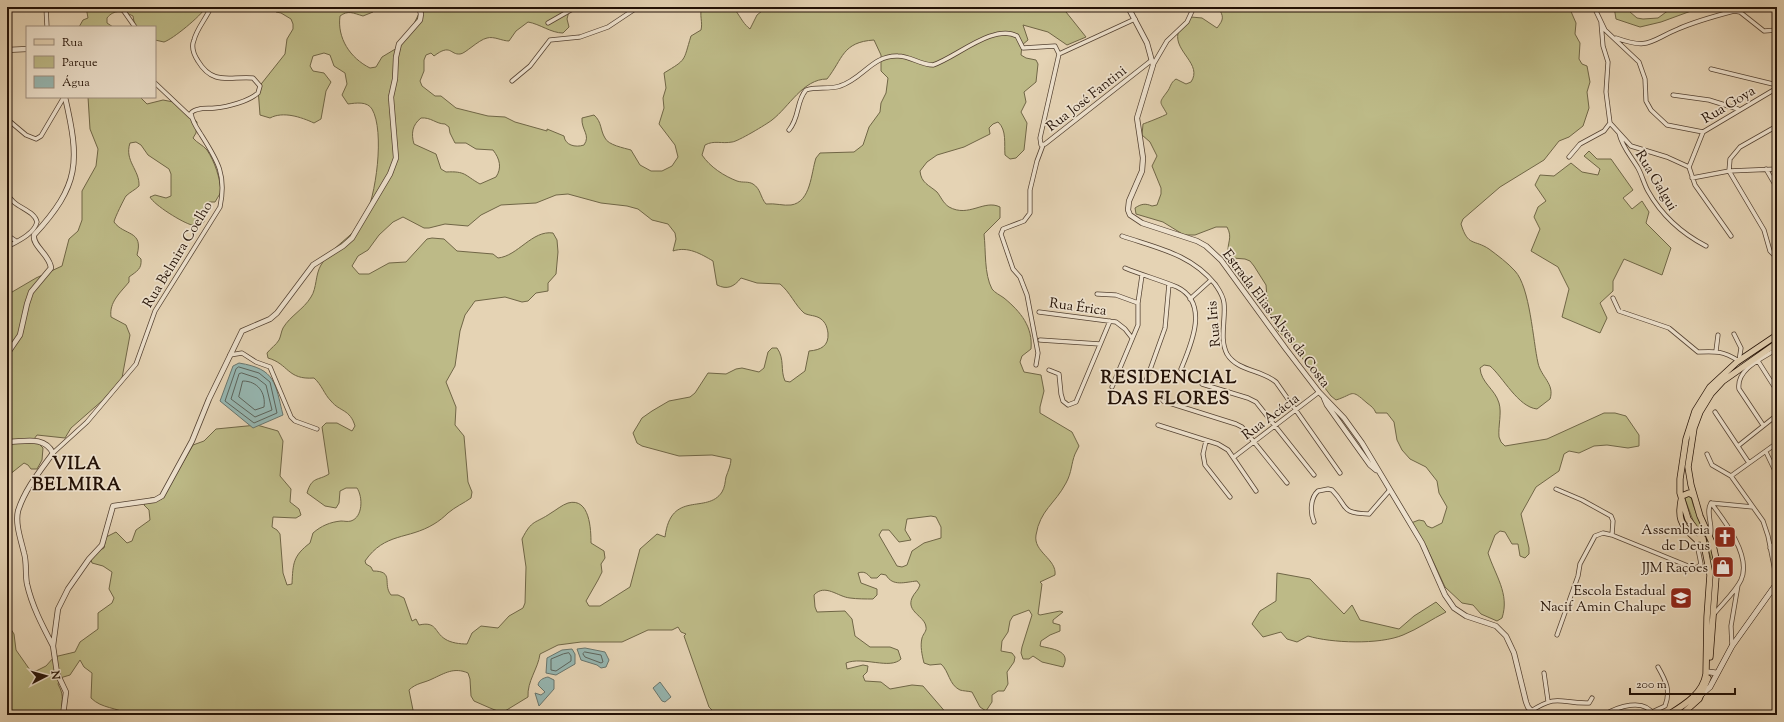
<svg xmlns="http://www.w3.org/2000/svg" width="1784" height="722" viewBox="0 0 1784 722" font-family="'Sorts Mill Goudy',serif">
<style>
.green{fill:#bdba87;stroke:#706646;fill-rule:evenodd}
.water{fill:#96b7b2;stroke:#68756d}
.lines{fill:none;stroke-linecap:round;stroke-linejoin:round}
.shore{stroke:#5c645c;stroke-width:1}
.minor-casing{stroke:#544232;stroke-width:5}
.tertiary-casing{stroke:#544232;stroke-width:6}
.secondary-casing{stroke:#231106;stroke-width:6}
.primary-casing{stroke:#231106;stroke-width:7}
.minor{stroke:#eee2ce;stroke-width:3.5}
.tertiary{stroke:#eee2ce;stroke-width:4.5}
.secondary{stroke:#eee2ce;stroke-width:5}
.primary{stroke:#e5d3b4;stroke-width:5.5}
.labels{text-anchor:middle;stroke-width:3.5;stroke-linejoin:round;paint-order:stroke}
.street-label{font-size:14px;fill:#231106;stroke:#eee2ce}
.poi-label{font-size:14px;fill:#231106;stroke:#eee2ce;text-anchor:end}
.district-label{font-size:18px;font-weight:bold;letter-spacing:1px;fill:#231106;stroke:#eee2ce}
</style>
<rect width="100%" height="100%" fill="#e5d3b4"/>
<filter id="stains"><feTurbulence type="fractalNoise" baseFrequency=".005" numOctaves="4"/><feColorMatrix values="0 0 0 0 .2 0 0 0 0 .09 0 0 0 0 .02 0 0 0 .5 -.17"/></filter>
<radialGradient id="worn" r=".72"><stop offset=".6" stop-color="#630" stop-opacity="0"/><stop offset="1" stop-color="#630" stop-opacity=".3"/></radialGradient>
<!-- green -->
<path class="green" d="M 86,7 L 206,7 C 201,16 173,39 164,42 L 155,40 L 155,27 L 135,27 L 133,16 C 123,11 114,9 107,18 L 107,23 L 113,27 L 79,27 L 83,20 L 88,18 Z
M 275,7 L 377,7 L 373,12 L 363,16 C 353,13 348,10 340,16 C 337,38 350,58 370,68 L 376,67 L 382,57 L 397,48 L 399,41 L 411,30 L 422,7 L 570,7 L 567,19 L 569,27 L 563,33 C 551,33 540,24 528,22 L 516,31 L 509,41 C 502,41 494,36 487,38 C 478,40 465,54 460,54 C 450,55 451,43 434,56 L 431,53 L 426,55 L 424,60 L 424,71 L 420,81 L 422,86 L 435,96 L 441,96 L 456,108 L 488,116 L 505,117 L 515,122 L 547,131 L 547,129 L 564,136 C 565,145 575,148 584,145 C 591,135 581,130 582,118 L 594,115 C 602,122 600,130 605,138 C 608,145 624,148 631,150 L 640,165 L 651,171 L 662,171 L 672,166 L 678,157 L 675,145 L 659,124 L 664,108 L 663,98 L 666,88 L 664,73 C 687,59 683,62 691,36 L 701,30 C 703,22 699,15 702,7 C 713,7 732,3 738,14 C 742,20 744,24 750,29 L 757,15 L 767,7 L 1062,7 L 1086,37 L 1067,45 L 1048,32 L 1023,25 L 1028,40 L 1022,45 L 1021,55 L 1026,58 L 1036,60 L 1038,64 L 1036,82 L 1024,92 L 1026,102 L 1021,112 L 1027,123 L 1024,150 L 1016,158 L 1010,159 L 1005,155 C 1004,144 1007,130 998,122 L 993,124 L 989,128 L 990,134 L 964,147 L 937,155 L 927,162 L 920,171 C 921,183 929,185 937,192 C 941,197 943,203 949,207 C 969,218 984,199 1000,207 L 1000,218 L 984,234 C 986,251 984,274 992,289 C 995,293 1000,295 1004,298 C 1021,312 1033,327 1031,349 L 1022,356 L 1020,362 L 1024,372 L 1041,375 L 1044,391 L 1040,407 L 1040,413 L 1072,432 L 1079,446 C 1078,449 1076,451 1075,454 C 1071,464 1072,472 1066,483 C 1055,504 1040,510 1036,535 C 1033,552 1057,559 1055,575 L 1040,582 L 1042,584 L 1038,614 L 1040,615 L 1060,611 L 1063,612 L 1053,620 L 1053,623 L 1060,625 L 1060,631 L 1050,635 L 1041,641 L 1040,646 C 1051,649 1072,650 1063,667 L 1042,662 L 1033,656 L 1029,659 L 1023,659 L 1021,653 L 1022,647 L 1032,615 L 1029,610 L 1013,616 L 1010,621 L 1008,632 L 1002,641 L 1001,651 L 1012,653 L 1015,657 L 1014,662 L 1007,672 L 1008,684 L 1004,691 L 998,691 L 992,695 L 992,702 L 986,711 L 980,707 L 972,692 C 968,691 963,691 960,690 C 949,685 949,671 941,664 L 930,665 L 924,663 C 922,655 920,646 922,638 C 923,634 927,631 926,627 C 925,616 906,612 912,598 C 914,593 918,591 920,585 L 917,581 C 905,582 893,587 886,575 L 881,574 L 877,578 L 871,578 C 867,573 864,571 858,573 L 861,583 L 877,589 L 877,595 L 873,599 C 866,599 857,599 850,598 C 838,597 825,583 814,595 L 815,607 L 817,612 L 845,611 L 852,619 L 855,636 L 870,647 L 890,647 L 898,650 L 901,659 C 890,670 863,656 846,663 L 847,669 L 863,665 L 868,666 L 867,672 L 863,676 L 865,681 L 881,682 L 890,689 L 912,685 L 923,686 L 948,715 L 717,715 L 709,707 L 684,636 L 686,634 L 681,632 L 678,627 L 672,630 L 648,630 L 622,642 L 581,642 L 558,645 L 540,654 C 538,669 527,681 528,697 L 505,711 L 500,712 L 490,708 L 474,701 L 471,696 L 470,679 L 468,673 C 454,667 445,673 432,679 C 424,683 416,683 409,690 L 414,715 L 129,715 C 117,707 102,709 91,698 L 92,673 L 84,667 L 80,660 L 70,675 L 60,678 L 58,684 C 66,699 60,700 62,715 L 7,715 L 7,623 L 14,634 L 16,650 L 30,670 L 36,671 L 46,666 L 54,657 L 75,652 L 80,642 L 98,629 L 98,613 L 112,603 L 114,598 L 109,589 L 112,572 L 103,566 L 92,563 L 90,557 L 94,553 L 104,548 L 106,537 L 116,532 L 127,543 L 132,541 L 136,530 L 150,520 L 149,510 L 144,505 L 146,500 L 151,498 L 162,499 L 193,445 L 204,441 L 216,429 L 257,425 L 278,431 L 283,441 L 280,476 L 291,489 L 290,502 L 299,509 L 301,515 L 296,518 L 273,517 L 272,527 L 277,530 L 280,534 L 283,573 L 287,585 L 292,584 C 293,563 293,556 310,543 L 313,533 C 321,526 330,522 341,521 C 345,521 347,522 351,521 C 363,517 363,497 357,488 L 346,488 L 340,491 L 339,503 L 336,508 L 325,506 L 307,493 C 312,476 318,481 329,474 L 322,427 L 326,423 L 337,423 L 352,431 L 355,426 C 350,409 340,412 331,401 C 324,394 322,385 314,378 C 287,380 289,364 268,358 L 267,353 C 271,348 276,345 279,340 C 281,336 281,332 283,328 C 290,316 304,309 311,297 C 317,288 315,275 321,265 C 332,246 352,238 364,219 C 376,198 385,131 372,109 C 367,101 356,103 348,104 L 342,95 L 347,84 L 345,73 L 334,66 L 330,55 L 324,53 L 313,56 L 310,66 L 313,71 L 324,73 L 331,82 L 326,91 L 321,119 L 314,123 C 301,117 283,111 270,118 L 260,115 L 258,88 L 285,54 L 287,39 L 293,29 L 293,24 L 291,19 L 281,13 L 276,12 ZM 874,40 L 881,55 L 881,71 L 888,78 L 886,93 L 881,103 L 880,112 L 869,127 L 863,145 L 854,152 L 820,153 L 816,158 C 811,173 811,202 791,205 C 784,206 775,203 766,204 C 760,197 761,189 753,184 C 748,181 743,183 737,181 C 724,176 710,167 702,155 L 705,145 C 714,140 722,144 732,142 C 737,142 767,124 772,120 C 789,107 803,79 827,79 C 843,59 842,42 874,40 ZM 421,118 C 431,117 436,124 445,124 L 449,127 L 450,133 L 455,143 L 466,143 L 476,149 L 493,150 C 500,159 502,168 496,177 L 480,184 C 464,175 466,171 446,172 L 441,169 L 436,154 L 414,144 C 411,134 412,125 421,118 ZM 568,194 L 601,203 L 627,206 L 638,209 L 652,220 L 668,224 L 675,233 L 676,239 L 673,251 C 688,246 701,254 713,261 L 717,285 C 727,290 734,287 741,278 L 757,283 L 780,284 C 790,292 795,305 804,313 C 809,316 816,315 821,319 C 826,323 827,327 828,333 C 829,346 821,350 809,351 L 805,371 L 790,382 L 785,381 C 780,370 785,359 777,348 L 772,348 L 768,352 L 764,368 L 759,372 L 742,368 L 736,369 L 726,374 L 708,373 L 695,393 L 690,397 L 669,401 L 652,411 L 642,418 L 633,433 L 637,443 L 642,446 L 679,456 L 712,455 L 731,459 C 731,465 728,471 726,477 C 725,482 725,487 722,492 C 707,515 671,489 665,537 L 657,534 L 640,549 L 630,587 L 600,606 L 589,606 L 586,601 L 598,580 L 602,572 L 601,564 L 605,558 L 604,551 L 591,543 C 591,530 590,497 568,503 C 562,505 556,510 551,513 C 535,524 532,519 522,539 L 526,567 L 525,603 L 523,608 L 509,616 L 498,628 L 481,626 L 472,633 L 467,644 C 460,644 451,643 445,639 C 434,632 437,621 419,625 L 416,619 L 412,621 L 404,598 L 398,595 L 391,595 C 382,584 395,571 373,571 L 371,567 L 366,564 L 365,561 C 385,532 408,540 434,524 C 439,521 444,517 448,513 C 455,507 464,503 471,498 L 472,492 L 468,482 L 464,436 L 455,425 L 456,407 L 446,382 L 455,366 L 460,331 L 465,315 L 475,301 L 505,297 L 522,302 L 528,301 L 536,293 L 548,291 L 548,283 L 556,274 L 558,252 L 557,240 L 553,233 C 532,230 518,256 498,258 L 493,254 L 457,251 L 444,239 L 432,238 L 427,239 L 406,262 L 389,263 L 369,274 L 359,274 L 352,266 L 358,256 L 368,250 L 379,235 L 393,222 L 403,217 L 424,228 L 429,228 L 445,224 L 468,226 L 481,215 L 501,205 L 536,203 L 556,195 ZM 931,516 L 936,517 L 941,527 L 941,538 L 924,543 L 912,551 L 907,565 L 902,567 L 897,566 L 879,535 L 882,530 L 889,530 L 899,542 L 911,540 L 905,530 L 907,519 Z
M 1218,7 L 1569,7 L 1576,23 L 1575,34 L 1580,43 L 1579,59 L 1582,64 L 1587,66 L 1590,82 L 1587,92 L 1589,108 L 1583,126 L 1569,137 L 1559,141 L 1544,160 L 1500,187 L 1463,219 L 1461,224 C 1468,247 1474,239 1489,249 C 1497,255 1508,263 1515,271 C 1530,287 1533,341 1538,363 C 1541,377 1555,384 1550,399 L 1537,409 C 1518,407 1503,377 1490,366 L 1484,365 L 1480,368 C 1481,383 1495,389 1499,403 C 1502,413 1498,426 1499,437 L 1501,442 L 1505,446 L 1547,439 L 1604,413 L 1615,413 L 1626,416 L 1639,435 L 1639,446 L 1628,448 L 1607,445 L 1594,446 L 1579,453 L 1569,451 L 1564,454 L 1559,471 L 1536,487 L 1521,514 L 1529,548 L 1529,554 L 1525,558 L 1520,556 L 1518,544 L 1512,544 L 1505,532 L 1500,531 L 1495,535 L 1488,553 C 1495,575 1510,594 1502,618 L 1497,621 L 1481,614 L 1473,605 L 1462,603 L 1445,587 L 1426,546 L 1411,523 L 1419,520 L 1424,521 L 1427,526 L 1432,528 L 1442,523 L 1447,507 L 1439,493 L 1437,481 L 1426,467 L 1410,459 L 1402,450 L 1397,440 L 1394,422 L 1387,413 L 1376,413 C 1374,408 1371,406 1367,403 C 1350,388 1355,394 1336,400 L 1331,396 L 1290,342 L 1277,330 L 1274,320 L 1268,310 L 1266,285 L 1254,266 L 1250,261 L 1245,259 L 1233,258 L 1228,254 C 1227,242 1233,238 1227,227 L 1216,227 L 1195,235 L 1184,235 L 1163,222 L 1136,214 L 1135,208 C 1141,204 1145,203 1152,206 L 1157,205 L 1161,194 L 1161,188 L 1152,166 L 1157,156 L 1150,142 L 1142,135 L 1143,124 C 1146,123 1164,116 1167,114 C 1160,101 1158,104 1167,92 C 1171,87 1170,83 1176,79 L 1186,84 L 1191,82 C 1203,64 1174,52 1178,33 L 1191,17 L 1202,18 L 1217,28 C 1224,19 1224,17 1218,7 Z
M 1614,7 L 1633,7 L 1630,12 L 1637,18 L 1643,19 L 1658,18 L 1673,7 L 1702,7 L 1661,22 L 1640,27 L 1616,19 Z
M 88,97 L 140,97 L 147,104 L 163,100 L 179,103 L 197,122 L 196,133 L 193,138 C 197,143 203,145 207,150 C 215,162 220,178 221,192 L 215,202 L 209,202 L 204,206 L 204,222 C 200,224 196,225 192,225 C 183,223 154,205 150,197 L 155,195 L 166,198 L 171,196 L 171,174 L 169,169 L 148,155 L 141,145 L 136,142 L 130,143 C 124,161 140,170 139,186 C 135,190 130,192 126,196 C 125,197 114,219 114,222 C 124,236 144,230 137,255 L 141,259 C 142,269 137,271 129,277 L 129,282 C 120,293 109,302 111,317 L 126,325 L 130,335 L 122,378 L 103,400 L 71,428 L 65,438 L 37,435 L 34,439 L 43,448 L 42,460 L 37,469 L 31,469 L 28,465 L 24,463 L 9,475 L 7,502 L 7,295 L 36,278 L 62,266 L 69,239 L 78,231 L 82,220 L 82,191 L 96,166 L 98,149 L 90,129 Z
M 1589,151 L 1597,159 L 1611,159 L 1633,190 L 1623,198 L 1632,209 L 1642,201 L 1649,212 L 1646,223 L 1671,248 L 1662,275 L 1624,259 L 1613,281 L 1613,291 L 1600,303 L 1607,318 L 1600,333 L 1562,317 L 1569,289 L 1558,267 L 1531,251 L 1540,229 L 1534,217 L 1538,207 L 1546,201 L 1535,185 L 1540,175 L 1554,176 L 1571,163 L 1582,172 L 1598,175 L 1600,169 L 1584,156 Z
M 1687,495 L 1691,497 C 1696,520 1712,538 1714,562 L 1711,559 L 1706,541 L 1694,523 L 1685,499 Z
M 1277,573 L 1310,579 L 1344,614 L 1352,605 L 1360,620 L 1399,629 L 1414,616 L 1436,602 L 1446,612 C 1432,619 1418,629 1403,635 C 1379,645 1331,643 1308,636 L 1297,642 L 1287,639 L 1281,632 L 1263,637 L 1252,624 L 1260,611 L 1276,601 Z"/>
<!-- water -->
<path class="water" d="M 239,363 C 276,369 275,383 283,415 L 253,428 L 220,401 L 233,366 Z
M 585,648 L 605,652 L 609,660 L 606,667 L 601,668 L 597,665 L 581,660 L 577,649 Z
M 572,649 L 575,654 L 575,664 L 556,675 L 546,673 L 547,658 L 562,650 Z
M 548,677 L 554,680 L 554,689 L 539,706 L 535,693 L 541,695 L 545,692 L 538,685 C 539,680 543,678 548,677 Z
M 660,682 L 671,697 L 665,702 L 662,701 L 653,688 Z"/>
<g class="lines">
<!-- shore -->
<path class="shore" d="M 239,367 L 259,373 L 270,382 L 277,413 L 254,423 L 225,401 L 236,369 Z
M 242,373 L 257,378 L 266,385 L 272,410 L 255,417 L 231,399 L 239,374 Z
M 243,381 C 258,381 266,393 264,407 L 255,410 L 239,397 Z
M 585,652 L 601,655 L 603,662 L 601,663 L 585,657 L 583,654 Z
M 569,653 L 571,656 L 571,661 L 556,671 L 551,670 L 551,659 L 563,654 Z"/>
<!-- minor casing -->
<g class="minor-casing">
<path id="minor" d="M 46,7 L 47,27
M 121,7 L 135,27
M 1594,7 L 1605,30 L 1639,62 L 1645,79 L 1646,101 L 1651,110 L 1667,125 L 1703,132
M 1601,22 L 1603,46 L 1608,62 L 1606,92 L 1610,123 L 1631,146 L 1667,157 L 1689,167
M 548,23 L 576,7
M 1616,38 C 1650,50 1649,41 1678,29 C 1696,21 1715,16 1734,11 L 1740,12 L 1764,31 L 1777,30
M 1059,54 L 1040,138 L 1041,145 L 1045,144 L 1152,60
M 1059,54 L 1135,19
M 1153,65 L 1167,41 L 1187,22 L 1194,7
M 1711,69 L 1777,85
M 512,81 L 530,66 L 550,40 L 580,37 L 608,27 L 638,7
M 155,83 L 191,117
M 1673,95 L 1709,100 L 1738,109
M 7,119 L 26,135 L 36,139 L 41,136 L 64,97
M 1777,126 L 1740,147 L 1730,159 L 1729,171 L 1764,230 L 1770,251 L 1777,258
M 789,130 C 800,117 796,101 806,90 C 816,86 829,90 840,86 C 863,79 872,55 898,56 C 910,56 921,65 933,65 C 955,58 994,23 1017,36 L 1023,48 L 1055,46 L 1059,54
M 1619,133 C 1622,147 1631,156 1638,168 C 1642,175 1644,184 1648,191 C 1662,216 1681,233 1706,246
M 1569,157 L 1580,144 L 1604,131 L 1610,123
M 1689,167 L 1703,132 L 1777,88
M 1689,167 L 1695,185 L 1731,236
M 1766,169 L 1777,188
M 1692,178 L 1729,171 L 1777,169
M 7,193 C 13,208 34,209 37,222 C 34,234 18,241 7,247
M 7,235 L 16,241
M 1122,236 C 1157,248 1191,254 1215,284 C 1219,290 1223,295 1224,303 C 1226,319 1219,339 1227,354 C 1237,371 1262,370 1276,382 L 1340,473
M 1125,268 C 1142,275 1160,280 1177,287 C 1210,303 1191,345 1181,369
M 1097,294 L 1116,295 L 1138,303
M 1613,298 L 1619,311 L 1669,328 L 1698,352 C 1716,351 1723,351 1739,361 L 1741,348 L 1734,334
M 1190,299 L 1211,280
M 1039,312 L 1116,322 L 1125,329 L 1132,338
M 1040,340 L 1100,344
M 1716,351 L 1718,335
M 230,355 L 242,353 L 256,362 L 270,367 L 291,417 L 295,421 L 317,429
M 1758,361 L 1777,391
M 1036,365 L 1038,353 L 1027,295 L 1020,277 L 1013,269 L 1001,234 L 1003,229 L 1024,221 L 1030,213 L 1030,190 L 1037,161 L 1043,145
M 1049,370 L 1059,374 L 1061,394 L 1063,401 L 1068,405 L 1076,402 L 1110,321
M 1146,381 L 1165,328 L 1169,284
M 1202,384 L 1248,398 L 1256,402 L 1314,475
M 1112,387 L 1138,325 L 1138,303 L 1142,275
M 1163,401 L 1236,424 L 1242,427 L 1287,483
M 1715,412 L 1749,463
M 1158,425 L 1218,444 L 1228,450 L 1256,491
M 1763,425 L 1739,389 C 1736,369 1763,358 1777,349
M 1206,441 L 1203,454 L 1205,465 L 1230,497
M 1738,446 L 1777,415
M 1766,452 L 1777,475
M 53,453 L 87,422 L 136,364 L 155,311 L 220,207 C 227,174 217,160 200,133 C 196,127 192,121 191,113 C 196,107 208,109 215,108 C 228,107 249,101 258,93 L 260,86 L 253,78 C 230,76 213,86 198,61 C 194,55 191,47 194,40 C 197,28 206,19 211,7
M 1707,454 L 1712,465 L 1731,476 L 1763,521 L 1768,536 L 1777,581
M 1234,457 L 1319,392
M 1731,476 L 1777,443
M 1556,489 L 1582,500 L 1611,516 L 1613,521 L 1612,535
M 1711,503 C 1724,520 1752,556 1741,580 C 1736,591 1722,604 1714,614
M 1711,503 L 1753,507
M 1314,522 C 1310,513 1310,498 1318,491 L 1328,489 L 1332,490 C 1349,507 1339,513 1369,514 L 1389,491
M 1710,537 C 1714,526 1705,513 1711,503
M 1770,548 L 1777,541
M 1557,635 L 1578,576 L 1580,564 L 1595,536 L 1603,533 L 1612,535 L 1693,568 L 1698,567 L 1701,564 L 1696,539
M 1732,646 L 1731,626 L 1738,585
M 1544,673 L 1548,701
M 1531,711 C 1559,693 1560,704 1589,703 L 1592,698
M 1652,712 L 1665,706 C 1671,691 1666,681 1658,667
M 980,715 L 981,715
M 1604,715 C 1617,707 1644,697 1654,715"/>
</g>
<!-- tertiary casing -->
<g class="tertiary-casing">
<path id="tertiary" d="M 1128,7 L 1147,43 L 1153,65 L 1137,118 L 1143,158 L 1142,171 L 1129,201 L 1128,210 L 1130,215 L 1142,223 L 1197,241 L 1206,246 L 1221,260 L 1286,349 L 1319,392 L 1344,418 L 1362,443 L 1422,543 L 1445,595 L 1454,608 L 1466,616 L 1496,626 L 1506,636 L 1514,653 L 1526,702 L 1528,707 L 1535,715
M 7,50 L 27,49
M 7,354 L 20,335 L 27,304 L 31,292 L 51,268 C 50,255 32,246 34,235 C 80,185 80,162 65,97
M 1324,398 L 1327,405 L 1370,465 L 1376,470
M 7,442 C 24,442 44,435 53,453 C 40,471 25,489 18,511 C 15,524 21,540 24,553 C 27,563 25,574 27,584 C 32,606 42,625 53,646
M 63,715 L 66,692 L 57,673 L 53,646 L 58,609 L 68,589 L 89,559 L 102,545 L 113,506 L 155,500 L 162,496 L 192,441 L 209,399 L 242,331 L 270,319 L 277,313 L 313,265 L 343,246 L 352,238 L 390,174 L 396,158 L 391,97 L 395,79 L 396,57 L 399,44 L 420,20 L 421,14 L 419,7"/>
</g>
<!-- secondary casing -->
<g class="secondary-casing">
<path id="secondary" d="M 1709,672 L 1717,673
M 1702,694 L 1710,687 L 1732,646 L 1777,583"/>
</g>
<!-- primary casing -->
<g class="primary-casing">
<path id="primary" d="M 1694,496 L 1689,493 L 1682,496 C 1677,517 1680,525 1696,539 L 1703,539
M 1710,657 L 1717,563 L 1713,545 L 1700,516 L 1691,485 L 1688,467 L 1694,428 L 1700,412 L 1711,394 L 1723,381 L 1777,343
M 1668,715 C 1684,705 1703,694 1706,674 L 1707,617 L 1710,575 L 1703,539 L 1688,519 L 1680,493 L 1680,479 L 1686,439 L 1695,411 L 1710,387 L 1737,362 L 1777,335
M 1681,715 L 1699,699 L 1708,678"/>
</g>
<!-- minor -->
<use href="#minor" class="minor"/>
<!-- tertiary -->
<use href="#tertiary" class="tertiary"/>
<!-- secondary -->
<use href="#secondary" class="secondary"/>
<!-- primary -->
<use href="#primary" class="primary"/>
</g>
<!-- icons -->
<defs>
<g id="church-square" transform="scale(1.15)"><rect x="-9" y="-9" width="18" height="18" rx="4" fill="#8f2418" stroke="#eee2ce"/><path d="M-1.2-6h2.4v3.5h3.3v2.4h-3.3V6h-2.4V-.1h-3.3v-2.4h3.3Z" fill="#fff"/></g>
<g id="shop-square" transform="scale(1.15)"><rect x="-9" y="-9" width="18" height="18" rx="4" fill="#8f2418" stroke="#eee2ce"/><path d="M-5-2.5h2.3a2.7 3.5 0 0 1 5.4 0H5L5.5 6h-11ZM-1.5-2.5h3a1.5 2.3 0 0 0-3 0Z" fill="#fff"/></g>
<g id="school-square" transform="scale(1.15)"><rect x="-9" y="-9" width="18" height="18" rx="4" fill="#8f2418" stroke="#eee2ce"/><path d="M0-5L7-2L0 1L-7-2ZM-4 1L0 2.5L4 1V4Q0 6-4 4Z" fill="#fff"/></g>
</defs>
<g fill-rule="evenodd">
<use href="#church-square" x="1725" y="537"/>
<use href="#shop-square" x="1723" y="567"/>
<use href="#school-square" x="1681" y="598"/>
</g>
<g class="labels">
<!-- street labels -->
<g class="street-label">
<text transform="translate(1086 98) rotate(-38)" y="5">Rua José Fantini</text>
<text transform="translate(1728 104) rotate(-31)" y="5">Rua Goya</text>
<text transform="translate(1657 180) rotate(59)" y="5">Rua Galgui</text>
<text transform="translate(177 254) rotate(-59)" y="5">Rua Belmira Coelho</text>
<text transform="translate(1078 306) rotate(8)" y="5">Rua Érica</text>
<text transform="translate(1277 318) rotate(53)" y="5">Estrada Elias Alves da Costa</text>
<text transform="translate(1213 324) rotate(-95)" y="5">Rua Iris</text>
<text transform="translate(1270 416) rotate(-37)" y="5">Rua Acácia</text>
</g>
<!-- poi labels -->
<g class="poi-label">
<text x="1710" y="534">Assembleia<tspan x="1710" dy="16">de Deus</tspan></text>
<text x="1708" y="572">JJM Rações</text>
<text x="1666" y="595">Escola Estadual<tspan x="1666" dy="16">Nacif Amin Chalupe</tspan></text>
</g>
<!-- district labels -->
<g class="district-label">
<text x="1169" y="383">RESIDENCIAL<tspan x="1169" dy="21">DAS FLORES</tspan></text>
<text x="77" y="469">VILA<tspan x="77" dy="21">BELMIRA</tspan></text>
</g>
</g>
<!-- margin -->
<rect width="1784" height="722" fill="none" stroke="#e5d3b4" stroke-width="24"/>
<rect x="8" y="8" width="1768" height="706" fill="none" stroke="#231106" stroke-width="2"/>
<rect x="12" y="12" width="1760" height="698" fill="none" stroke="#231106"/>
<!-- legend -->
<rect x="26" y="26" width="130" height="72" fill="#eee2ce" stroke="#9d8e7e"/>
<rect x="34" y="39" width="20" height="6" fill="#e5d3b4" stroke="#9d8e7e"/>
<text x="62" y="46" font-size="12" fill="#231106">Rua</text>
<rect x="34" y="56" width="20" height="12" fill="#bdba87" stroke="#9d8e7e"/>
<text x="62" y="66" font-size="12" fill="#231106">Parque</text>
<rect x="34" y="76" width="20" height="12" fill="#96b7b2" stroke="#9d8e7e"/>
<text x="62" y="86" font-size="12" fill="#231106">Água</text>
<!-- north arrow -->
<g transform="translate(46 676) rotate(84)" stroke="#eee2ce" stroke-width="3" paint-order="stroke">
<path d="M0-3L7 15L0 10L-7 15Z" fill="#231106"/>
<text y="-6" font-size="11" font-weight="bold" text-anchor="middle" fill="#231106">N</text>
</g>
<!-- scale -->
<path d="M1630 688v6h105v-6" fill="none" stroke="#231106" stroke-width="2"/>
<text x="1636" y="688" font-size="12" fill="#231106" stroke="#eee2ce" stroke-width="3" paint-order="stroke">200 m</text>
<rect width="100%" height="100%" filter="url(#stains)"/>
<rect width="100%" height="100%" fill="url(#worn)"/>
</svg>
